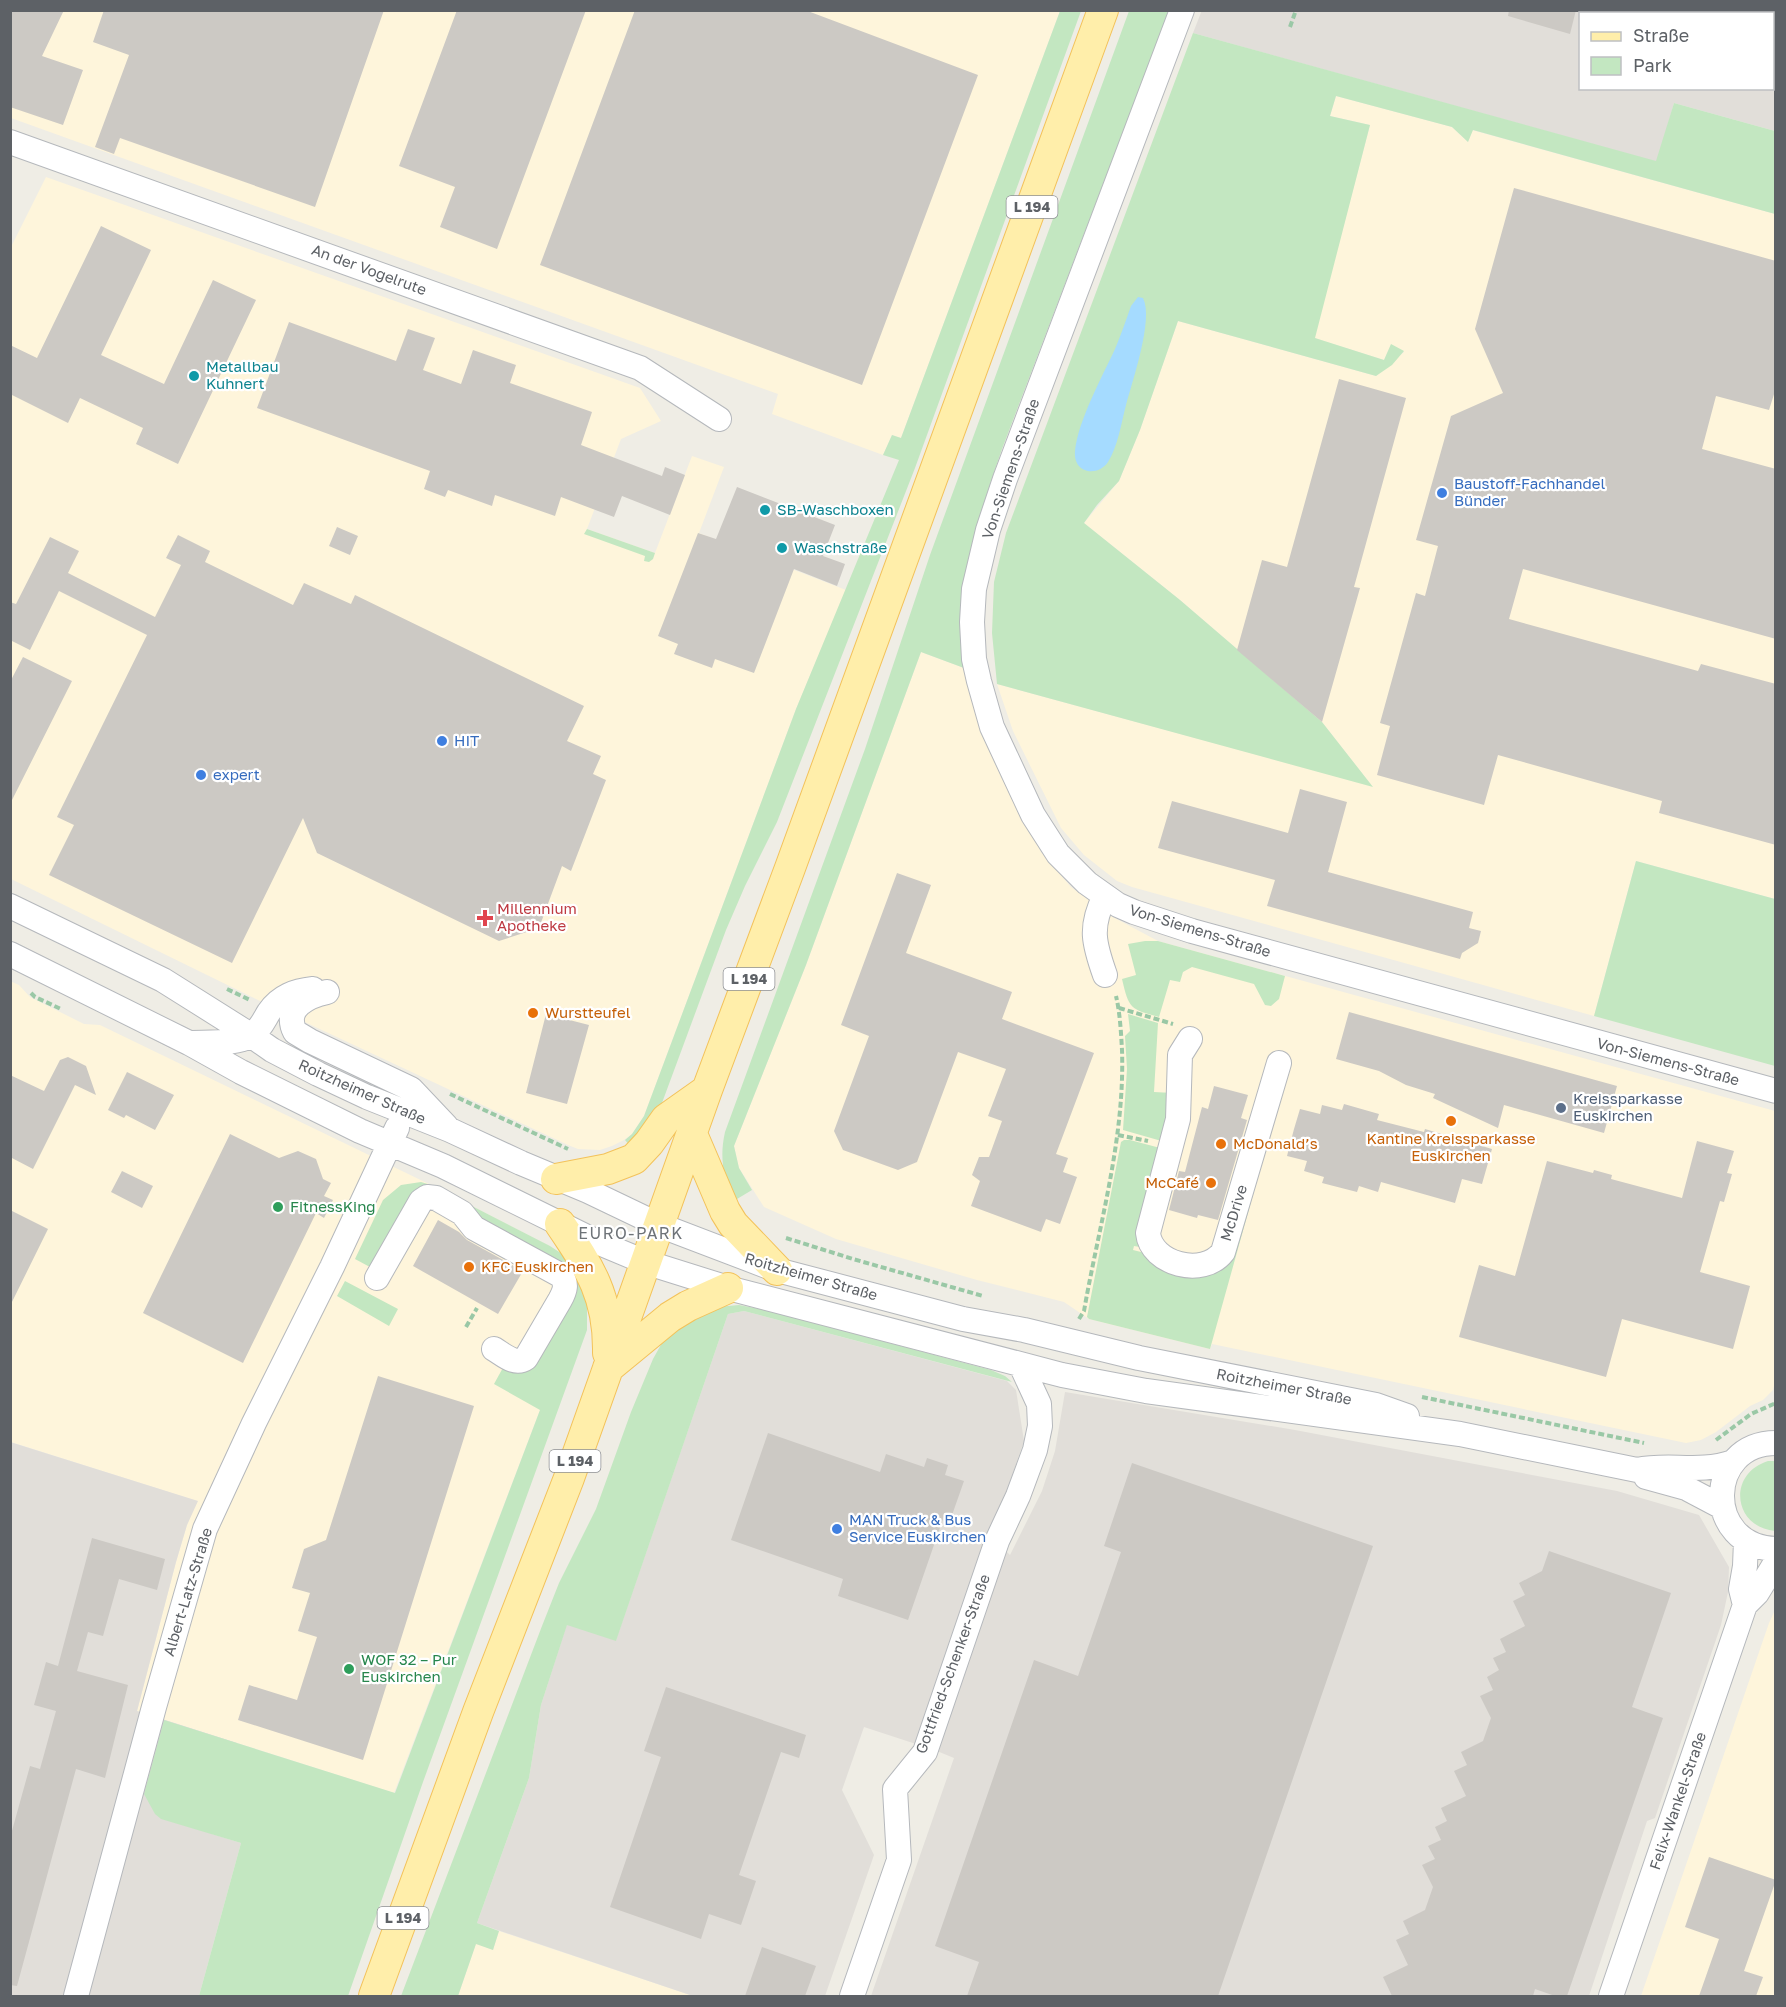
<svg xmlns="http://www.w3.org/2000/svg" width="1786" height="2007" viewBox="0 0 1786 2007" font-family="'Golos Text',sans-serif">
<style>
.commercial{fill:#fef5db}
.industrial{fill:#e1ded9;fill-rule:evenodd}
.green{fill:#c3e7c1}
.water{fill:#a5dbff}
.building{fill:#ccc9c4}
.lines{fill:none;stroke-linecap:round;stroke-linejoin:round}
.minor-casing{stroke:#b5b8bc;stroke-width:26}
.major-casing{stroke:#f3c25a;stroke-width:32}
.path{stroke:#9ac8a6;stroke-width:4;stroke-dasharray:6 3;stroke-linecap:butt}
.minor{stroke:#fff;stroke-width:24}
.major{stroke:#fea;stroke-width:30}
.culture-dot{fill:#0f9aa8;stroke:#fff;stroke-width:2}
.shop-dot{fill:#3f7fe0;stroke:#fff;stroke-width:2}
.health-dot{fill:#e0444e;stroke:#fff;stroke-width:2}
.food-dot{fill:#e8710a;stroke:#fff;stroke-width:2}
.service-dot{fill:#5c6f8a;stroke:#fff;stroke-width:2}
.leisure-dot{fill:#2e9e5b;stroke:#fff;stroke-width:2}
.labels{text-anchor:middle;stroke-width:4.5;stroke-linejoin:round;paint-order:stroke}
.shield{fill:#fff;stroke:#8e9094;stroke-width:1.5}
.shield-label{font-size:14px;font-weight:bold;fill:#5d6166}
.street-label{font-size:15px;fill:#5d6166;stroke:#fff}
.culture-label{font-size:15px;fill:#0d838f;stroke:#fff;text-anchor:start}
.shop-label{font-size:15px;fill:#366cbe;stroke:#fff;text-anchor:start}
.health-label{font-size:15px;fill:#be3a42;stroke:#fff;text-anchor:start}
.food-label{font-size:15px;fill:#c56008;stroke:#fff;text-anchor:start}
.service-label{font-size:15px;fill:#4e5e75;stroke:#fff;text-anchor:start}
.leisure-label{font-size:15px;fill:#27864d;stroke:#fff;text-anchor:start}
.neighbourhood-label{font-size:16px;letter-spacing:1.5px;fill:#6e7378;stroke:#fff}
</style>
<rect width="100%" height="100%" fill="#efede5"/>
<!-- commercial -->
<path class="commercial" d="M 10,11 L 1060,11 L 901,438 L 892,435 L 883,455 L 772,414 L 778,394 L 11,118 Z
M 1336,96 L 1452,127 L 1468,142 L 1472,130 L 1775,214 L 1775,899 L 1636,861 L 1594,1016 L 1132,887 L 1117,881 L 1084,855 L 1061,828 L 1013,731 L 997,684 L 1372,786 L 1322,722 L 1180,600 L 1084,523 L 1119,481 L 1140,430 L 1178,321 L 1376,376 L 1404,352 L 1391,345 L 1384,360 L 1314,338 L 1370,125 L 1330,116 Z
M 46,177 L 640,388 L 661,421 L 621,439 L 587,529 L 655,553 L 692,456 L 724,467 L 699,533 L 846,590 L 796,709 L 644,1116 L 632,1134 L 624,1140 L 612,1146 L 600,1150 L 578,1149 L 568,1145 L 264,1003 L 11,879 L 10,249 Z
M 921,652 L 964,668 L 978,721 L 1041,852 L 1071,887 L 1111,916 L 1158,941 L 1775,1111 L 1775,1382 L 1773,1390 L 1763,1400 L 1750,1406 L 1716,1432 L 1701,1440 L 1686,1443 L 1212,1344 L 1210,1349 L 1089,1319 L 1064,1302 L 977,1280 L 836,1239 L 764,1207 L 739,1168 L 734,1146 L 806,965 Z
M 10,981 L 19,985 L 30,997 L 84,1024 L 100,1025 L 431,1185 L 559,1251 L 540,1410 L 394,1793 L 137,1711 L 176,1562 L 187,1525 L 197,1501 L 11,1442 Z
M 1775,1610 L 1775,1996 L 1641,1996 L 1769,1623 Z
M 499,1931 L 693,1996 L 458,1996 L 476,1943 L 493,1950 Z"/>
<!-- industrial -->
<path class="industrial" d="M 1202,10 L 1775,11 L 1775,131 L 1674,103 L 1657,162 L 1193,33 ZM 1580,14 L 1772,14 L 1772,88 L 1580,88 Z
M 744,1311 L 1007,1381 L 1016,1390 L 1024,1441 L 919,1745 L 864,1727 L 842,1790 L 874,1855 L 825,1996 L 693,1996 L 477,1923 L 529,1778 L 541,1705 L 567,1624 L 616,1640 L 728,1314 Z
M 1065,1392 L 1295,1430 L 1617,1491 L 1699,1515 L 1729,1567 L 1728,1592 L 1721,1625 L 1655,1818 L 1647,1821 L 1589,1996 L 871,1996 L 954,1758 L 937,1751 L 1003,1548 L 1010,1555 L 1042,1491 L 1055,1451 Z
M 10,1442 L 198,1501 L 187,1525 L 176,1562 L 137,1711 L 237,1743 L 212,1834 L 241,1843 L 199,1996 L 11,1996 Z"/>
<!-- green -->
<path class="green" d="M 1060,11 L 1081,11 L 915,468 L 777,822 L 745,886 L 726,930 L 659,1111 L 631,1147 L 625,1140 L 632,1134 L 644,1116 L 796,709 L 899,460 L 883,455 L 892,435 L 901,438 Z
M 1129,11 L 1169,11 L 1002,449 C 977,523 952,588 964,668 L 921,652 L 806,965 L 734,1146 L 739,1168 L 752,1190 L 732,1202 C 724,1176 719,1159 725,1132 L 865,749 L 930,555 Z
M 1193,33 L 1656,161 L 1674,103 L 1775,131 L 1775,214 L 1473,130 L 1468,142 L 1452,127 L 1336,96 L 1330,116 L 1370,125 L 1315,338 L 1384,360 L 1391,344 L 1404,351 L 1392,365 L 1376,376 L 1178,321 L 1140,430 L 1119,481 L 1097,505 L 1084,523 L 1180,600 L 1322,722 L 1373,787 L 997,684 L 992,633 L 994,582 L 1006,533 Z
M 587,529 L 655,553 L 653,559 L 649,562 L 644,561 L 645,556 L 584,534 Z
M 1636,861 L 1775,899 L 1775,1066 L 1594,1016 Z
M 1145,941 L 1158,941 L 1285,976 L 1279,999 L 1271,1006 L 1265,1005 L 1254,984 L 1192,967 L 1183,972 L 1180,982 L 1170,980 L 1159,1017 C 1130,1009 1129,1009 1122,979 L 1136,975 L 1128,944 Z
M 1128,1014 L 1158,1023 L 1154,1092 L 1173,1093 L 1165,1142 L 1123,1130 L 1127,1069 L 1125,1036 L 1130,1031 Z
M 1130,1140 L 1164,1149 L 1146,1248 L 1134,1246 L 1133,1250 L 1149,1254 L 1199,1272 L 1268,1141 L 1210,1349 L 1089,1319 L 1087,1317 L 1121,1142 L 1124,1140 Z
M 421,1182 L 431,1185 L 550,1246 L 564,1255 L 587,1292 L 587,1330 L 423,1782 L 348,1996 L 199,1996 L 241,1843 L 161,1819 L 155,1814 L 144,1794 L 164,1720 L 395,1793 L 540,1410 L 494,1384 L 505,1364 L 571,1294 L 433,1189 L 372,1266 L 368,1266 L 355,1259 L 383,1200 L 401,1185 Z
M 345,1281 L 398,1309 L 389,1326 L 337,1296 Z
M 739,1305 L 766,1310 L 991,1370 L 1005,1376 L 1012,1382 L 744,1311 L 728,1314 L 616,1641 L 567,1625 L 541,1705 L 529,1778 L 477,1923 L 499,1931 L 493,1950 L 476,1944 L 458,1996 L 401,1996 L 542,1626 L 559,1583 L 596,1509 L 631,1412 L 653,1359 L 663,1341 L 669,1334 L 717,1307 Z
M 1768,1461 L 1775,1461 L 1775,1531 C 1733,1527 1727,1474 1768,1461 Z"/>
<!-- water -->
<path class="water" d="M 1138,297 L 1143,298 C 1154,319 1132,382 1126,405 C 1121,424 1118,446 1108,462 C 1098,477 1073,474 1075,451 C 1078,421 1102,377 1115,349 C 1121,335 1126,320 1131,306 Z"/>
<!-- building -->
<path class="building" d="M 10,10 L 64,10 L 42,56 L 83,70 L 63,125 L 10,107 Z
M 104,10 L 384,10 L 315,207 L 120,138 L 114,154 L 95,147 L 129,55 L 93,42 Z
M 457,10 L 586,10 L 497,249 L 440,227 L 455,187 L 399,166 Z
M 635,10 L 805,10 L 978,75 L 862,385 L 540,265 Z
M 1509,10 L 1576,10 L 1570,34 L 1508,16 Z
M 1514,188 L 1776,261 L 1776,388 L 1769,410 L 1716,396 L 1702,449 L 1776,469 L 1776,639 L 1523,569 L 1509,619 L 1698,671 L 1701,664 L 1776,684 L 1776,845 L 1659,813 L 1662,801 L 1498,755 L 1484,805 L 1377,775 L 1390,726 L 1380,723 L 1416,593 L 1425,596 L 1438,546 L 1416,540 L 1451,416 L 1503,393 L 1475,329 Z
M 101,226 L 151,250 L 101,355 L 164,384 L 213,280 L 256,300 L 178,464 L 136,444 L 143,428 L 80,398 L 68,423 L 10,394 L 10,345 L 37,358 Z
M 289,322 L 396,361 L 408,329 L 435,338 L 423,370 L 461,384 L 473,350 L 516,365 L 510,383 L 592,412 L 581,445 L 662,476 L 665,467 L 685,475 L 670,515 L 622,496 L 614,517 L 561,497 L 555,516 L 495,495 L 492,506 L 448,490 L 445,497 L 424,489 L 430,471 L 257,408 Z
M 1339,379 L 1406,398 L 1354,587 L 1360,588 L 1322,722 L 1237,650 L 1262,560 L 1287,567 Z
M 737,487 L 835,525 L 823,556 L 845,564 L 837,586 L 794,569 L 754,673 L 715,659 L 712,668 L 674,654 L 678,644 L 658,636 L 698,533 L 716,539 Z
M 337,527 L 358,536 L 350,555 L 329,546 Z
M 178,535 L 210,551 L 205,562 L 293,605 L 304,583 L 351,604 L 355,595 L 584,706 L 567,741 L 601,756 L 593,774 L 606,780 L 571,871 L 562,866 L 539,928 L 499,941 L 317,853 L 303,818 L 232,963 L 49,875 L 74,825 L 57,817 L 147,635 L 59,591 L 30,650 L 10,640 L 10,602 L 16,604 L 50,537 L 79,551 L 68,573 L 155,617 L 181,565 L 166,558 Z
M 23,657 L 72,681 L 10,804 L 10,682 Z
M 1300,789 L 1347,802 L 1328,872 L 1473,912 L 1469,928 L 1481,931 L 1478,943 L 1462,953 L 1460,959 L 1267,906 L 1275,880 L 1158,848 L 1172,801 L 1288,833 Z
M 897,873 L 931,885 L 906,953 L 1012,992 L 1002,1019 L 1094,1053 L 1056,1154 L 1068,1158 L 1063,1172 L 1077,1177 L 1060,1224 L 1046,1219 L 1041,1232 L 971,1206 L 980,1181 L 972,1175 L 979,1157 L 989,1157 L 1002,1121 L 988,1116 L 1006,1069 L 958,1052 L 917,1162 L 898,1170 L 843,1150 L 834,1131 L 869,1036 L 841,1025 Z
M 1349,1012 L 1617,1086 L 1604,1133 L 1504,1105 L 1498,1128 L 1433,1098 L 1435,1094 L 1406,1085 L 1379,1071 L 1336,1059 Z
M 546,1014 L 589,1025 L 567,1104 L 526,1093 Z
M 68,1057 L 86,1066 L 96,1095 L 75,1085 L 33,1169 L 10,1157 L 10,1075 L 44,1091 L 60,1060 Z
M 127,1072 L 174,1095 L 155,1130 L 126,1115 L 124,1118 L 108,1110 Z
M 1214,1086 L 1248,1095 L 1241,1118 L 1247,1120 L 1218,1220 L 1198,1215 L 1197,1218 L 1169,1210 L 1179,1171 L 1185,1172 L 1202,1107 L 1208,1109 Z
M 1344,1104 L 1379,1114 L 1377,1120 L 1424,1132 L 1425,1129 L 1492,1149 L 1482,1184 L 1462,1179 L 1455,1203 L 1381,1182 L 1378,1192 L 1359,1186 L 1357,1192 L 1322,1183 L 1324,1177 L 1304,1171 L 1307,1161 L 1287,1156 L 1294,1129 L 1300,1109 L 1320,1114 L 1322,1105 L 1342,1110 Z
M 230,1134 L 279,1158 L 298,1151 L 316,1159 L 323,1179 L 331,1183 L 324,1196 L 333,1200 L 324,1218 L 316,1213 L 243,1363 L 143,1313 Z
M 1697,1141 L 1734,1151 L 1727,1173 L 1732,1174 L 1724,1202 L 1720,1201 L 1700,1272 L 1750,1286 L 1733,1349 L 1622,1319 L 1606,1377 L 1459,1337 L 1479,1265 L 1515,1276 L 1547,1161 L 1593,1173 L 1594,1170 L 1612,1175 L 1611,1179 L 1682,1198 Z
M 122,1171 L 153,1186 L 142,1208 L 111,1192 Z
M 10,1210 L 48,1229 L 10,1306 Z
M 438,1220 L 459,1232 L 467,1240 L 523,1271 L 498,1314 L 413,1266 Z
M 378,1376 L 474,1406 L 363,1760 L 238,1720 L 249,1685 L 297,1700 L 317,1637 L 298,1631 L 310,1593 L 292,1588 L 304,1549 L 326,1540 Z
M 768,1433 L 880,1472 L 886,1454 L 924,1467 L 927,1458 L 948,1465 L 945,1475 L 964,1481 L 951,1518 L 944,1516 L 908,1620 L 838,1596 L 843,1579 L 731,1540 Z
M 1132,1463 L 1373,1546 L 1218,1996 L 967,1996 L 979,1962 L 935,1946 L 1034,1660 L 1078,1676 L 1121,1552 L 1104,1546 Z
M 92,1538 L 165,1559 L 157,1590 L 119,1579 L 103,1636 L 88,1632 L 77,1671 L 128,1685 L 105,1778 L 76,1769 L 17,1986 L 10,1985 L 10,1838 L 30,1766 L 40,1769 L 56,1711 L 34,1705 L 46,1662 L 58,1666 Z
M 1549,1551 L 1671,1593 L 1632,1707 L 1663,1718 L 1567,1996 L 1555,1996 L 1535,1989 L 1533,1996 L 1392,1996 L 1383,1977 L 1408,1965 L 1396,1940 L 1409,1934 L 1403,1921 L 1425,1910 L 1433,1887 L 1422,1865 L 1435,1859 L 1428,1846 L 1441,1840 L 1435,1827 L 1447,1821 L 1441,1808 L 1466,1796 L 1454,1771 L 1467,1765 L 1461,1752 L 1483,1741 L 1491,1718 L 1480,1696 L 1493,1690 L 1487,1677 L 1499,1670 L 1493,1658 L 1506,1652 L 1500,1639 L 1525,1626 L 1513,1601 L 1525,1595 L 1519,1583 L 1542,1571 Z
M 666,1687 L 806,1735 L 799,1758 L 781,1752 L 739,1875 L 756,1881 L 741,1925 L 709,1914 L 701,1939 L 610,1907 L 661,1757 L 644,1751 Z
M 1709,1857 L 1776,1880 L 1744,1971 L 1763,1977 L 1756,1996 L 1699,1996 L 1719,1939 L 1685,1927 Z
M 762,1947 L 816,1966 L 805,1996 L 745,1996 Z"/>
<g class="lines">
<!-- minor casing -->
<g class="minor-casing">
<path id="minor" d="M 1182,10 L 1005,479 L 988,530 L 974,589 L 972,622 L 974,659 L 979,681 L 992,727 L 1033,815 L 1058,854 L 1087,883 L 1118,905 L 1134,912 L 1192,931 L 1776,1091
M 10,142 L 640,368 L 719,419
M 1105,896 C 1089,927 1094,944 1105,975
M 10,906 L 163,980 L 252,1036 L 272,1050 L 318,1074 L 367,1097 L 450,1130 L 521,1163 L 588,1191 L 659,1225 L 777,1270 L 963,1319 L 1024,1330 L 1139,1358 L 1376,1405 L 1407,1416
M 10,954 L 189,1043 L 241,1072 L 360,1131 L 443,1166 L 597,1242 L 645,1262 L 728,1288 L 1062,1375 L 1146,1391 L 1460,1434 L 1637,1470 C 1671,1463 1698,1474 1733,1462
M 327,992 C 308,996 283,1008 295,1032 L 310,1041 L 411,1089 L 446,1126
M 1190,1039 L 1180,1055 L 1178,1119 L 1148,1233 C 1151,1264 1203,1278 1223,1252 L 1279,1063
M 189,1043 C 206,1042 240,1045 253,1034 C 261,1028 264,1020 269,1012 C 280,996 295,991 313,989
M 377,1278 L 421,1201 L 427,1197 L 436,1198 L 462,1213 L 474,1228 L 560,1275 C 568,1283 565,1291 560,1300 L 526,1358 C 515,1366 504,1355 494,1349
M 1776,1443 C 1705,1443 1703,1547 1776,1549
M 1646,1477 L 1686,1488 L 1722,1507
M 1745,1605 L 1741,1589 L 1745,1566 L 1746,1541
M 76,1996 L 154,1707 L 205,1529 L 254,1423 L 332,1267 L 397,1128
M 852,1996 L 899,1860 L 895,1789 L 925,1752 L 997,1541 L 1018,1496 L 1035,1450 L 1040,1426 L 1039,1404 L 1021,1365
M 1611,1996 L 1745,1605 L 1757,1593 L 1776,1562"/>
</g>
<!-- major casing -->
<g class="major-casing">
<path id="major" d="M 692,1134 L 725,1211 L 733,1224 L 777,1270
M 556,1179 L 608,1169 L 634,1159 L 649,1143 L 666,1119 L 707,1090
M 560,1224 C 590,1268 609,1297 608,1353
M 608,1368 L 670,1317 L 688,1306 L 728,1288
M 374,1996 L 478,1712 L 569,1478 L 707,1090 L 790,868 L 1103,10"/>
</g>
<!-- path -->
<path class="path" d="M 1290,27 L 1296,10
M 227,989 L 250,1000
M 31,993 L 35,997 L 61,1009
M 1119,1008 L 1173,1024
M 450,1094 L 568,1149
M 1118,1135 L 1148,1141
M 786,1238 L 853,1259 L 983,1296
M 1079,1319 L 1084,1311 C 1099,1225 1125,1139 1122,1050 C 1121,1032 1120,1013 1116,996
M 466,1327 L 477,1308
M 1422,1397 L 1644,1443
M 1716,1440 L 1751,1414 L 1776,1403"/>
<!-- minor -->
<use href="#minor" class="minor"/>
<!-- major -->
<use href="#major" class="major"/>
</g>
<!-- markers -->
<g class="culture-dot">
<circle cx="194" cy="376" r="6"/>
<circle cx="765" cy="510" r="6"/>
<circle cx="782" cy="548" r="6"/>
</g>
<g class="shop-dot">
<circle cx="1442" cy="493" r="6"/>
<circle cx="442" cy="741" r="6"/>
<circle cx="201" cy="775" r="6"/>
<circle cx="837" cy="1529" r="6"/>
</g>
<path class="health-dot" d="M482 909h6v6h6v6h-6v6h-6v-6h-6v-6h6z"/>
<g class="food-dot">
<circle cx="533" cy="1013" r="6"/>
<circle cx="1451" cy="1121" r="6"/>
<circle cx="1221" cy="1144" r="6"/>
<circle cx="1211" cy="1183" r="6"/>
<circle cx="469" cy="1267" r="6"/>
</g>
<circle class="service-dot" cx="1561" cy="1108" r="6"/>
<g class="leisure-dot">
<circle cx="278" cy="1207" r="6"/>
<circle cx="349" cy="1669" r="6"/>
</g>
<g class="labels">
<!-- shield labels -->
<g class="shield">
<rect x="1006.5" y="196" width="51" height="22" rx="4.5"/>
<rect x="723.5" y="968" width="51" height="22" rx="4.5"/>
<rect x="549.5" y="1450" width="51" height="22" rx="4.5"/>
<rect x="377.5" y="1907" width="51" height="22" rx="4.5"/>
</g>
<g class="shield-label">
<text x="1032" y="212">L 194</text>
<text x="749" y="984">L 194</text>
<text x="575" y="1466">L 194</text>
<text x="403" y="1923">L 194</text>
</g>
<!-- street labels -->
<g class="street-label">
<text transform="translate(369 270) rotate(20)" y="5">An der Vogelrute</text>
<text transform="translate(1011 469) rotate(-71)" y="5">Von-Siemens-Straße</text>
<text transform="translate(1200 931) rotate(17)" y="5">Von-Siemens-Straße</text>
<text transform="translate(1668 1062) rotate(15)" y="5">Von-Siemens-Straße</text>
<text transform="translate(362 1092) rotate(24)" y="5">Roitzheimer Straße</text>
<text transform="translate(1234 1213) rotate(-73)" y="5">McDrive</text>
<text transform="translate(811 1277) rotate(16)" y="5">Roitzheimer Straße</text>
<text transform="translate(1284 1387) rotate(11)" y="5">Roitzheimer Straße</text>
<text transform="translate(188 1592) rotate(-73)" y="5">Albert-Latz-Straße</text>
<text transform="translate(953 1664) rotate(-70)" y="5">Gottfried-Schenker-Straße</text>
<text transform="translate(1678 1801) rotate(-71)" y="5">Felix-Wankel-Straße</text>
</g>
<!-- culture labels -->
<g class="culture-label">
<text x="206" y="372">Metallbau<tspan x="206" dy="17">Kuhnert</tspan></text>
<text x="777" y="515">SB-Waschboxen</text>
<text x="794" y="553">Waschstraße</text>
</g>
<!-- shop labels -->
<g class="shop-label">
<text x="1454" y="489">Baustoff-Fachhandel<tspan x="1454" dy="17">Bünder</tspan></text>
<text x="454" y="746">HIT</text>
<text x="213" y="780">expert</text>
<text x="849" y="1525">MAN Truck &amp; Bus<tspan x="849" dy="17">Service Euskirchen</tspan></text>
</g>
<!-- health labels -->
<g class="health-label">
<text x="497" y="914">Millennium<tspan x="497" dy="17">Apotheke</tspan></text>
</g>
<!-- food labels -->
<g class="food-label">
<text x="545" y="1018">Wurstteufel</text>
<text x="1451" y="1144" text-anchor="middle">Kantine Kreissparkasse<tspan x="1451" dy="17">Euskirchen</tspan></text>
<text x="1233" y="1149">McDonald’s</text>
<text x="1199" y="1188" text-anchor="end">McCafé</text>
<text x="481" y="1272">KFC Euskirchen</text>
</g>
<!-- service labels -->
<g class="service-label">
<text x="1573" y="1104">Kreissparkasse<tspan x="1573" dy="17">Euskirchen</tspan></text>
</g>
<!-- leisure labels -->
<g class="leisure-label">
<text x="290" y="1212">FitnessKing</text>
<text x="361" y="1665">WOF 32 – Pur<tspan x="361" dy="17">Euskirchen</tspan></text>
</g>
<!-- neighbourhood labels -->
<g class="neighbourhood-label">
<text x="631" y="1239">EURO-PARK</text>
</g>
</g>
<!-- border -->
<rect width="1786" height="2007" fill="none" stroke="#5d6166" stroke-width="24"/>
<!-- legend -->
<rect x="1579" y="12" width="195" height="78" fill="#ffffff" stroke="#bec0c2" stroke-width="1.5"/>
<rect x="1591" y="32" width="30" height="9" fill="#ffeeaa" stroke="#bec0c2" stroke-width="1.5"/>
<text x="1633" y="42" font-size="18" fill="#5d6166">Straße</text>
<rect x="1591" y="57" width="30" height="18" fill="#c3e7c1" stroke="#bec0c2" stroke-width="1.5"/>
<text x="1633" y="72" font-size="18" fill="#5d6166">Park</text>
</svg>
